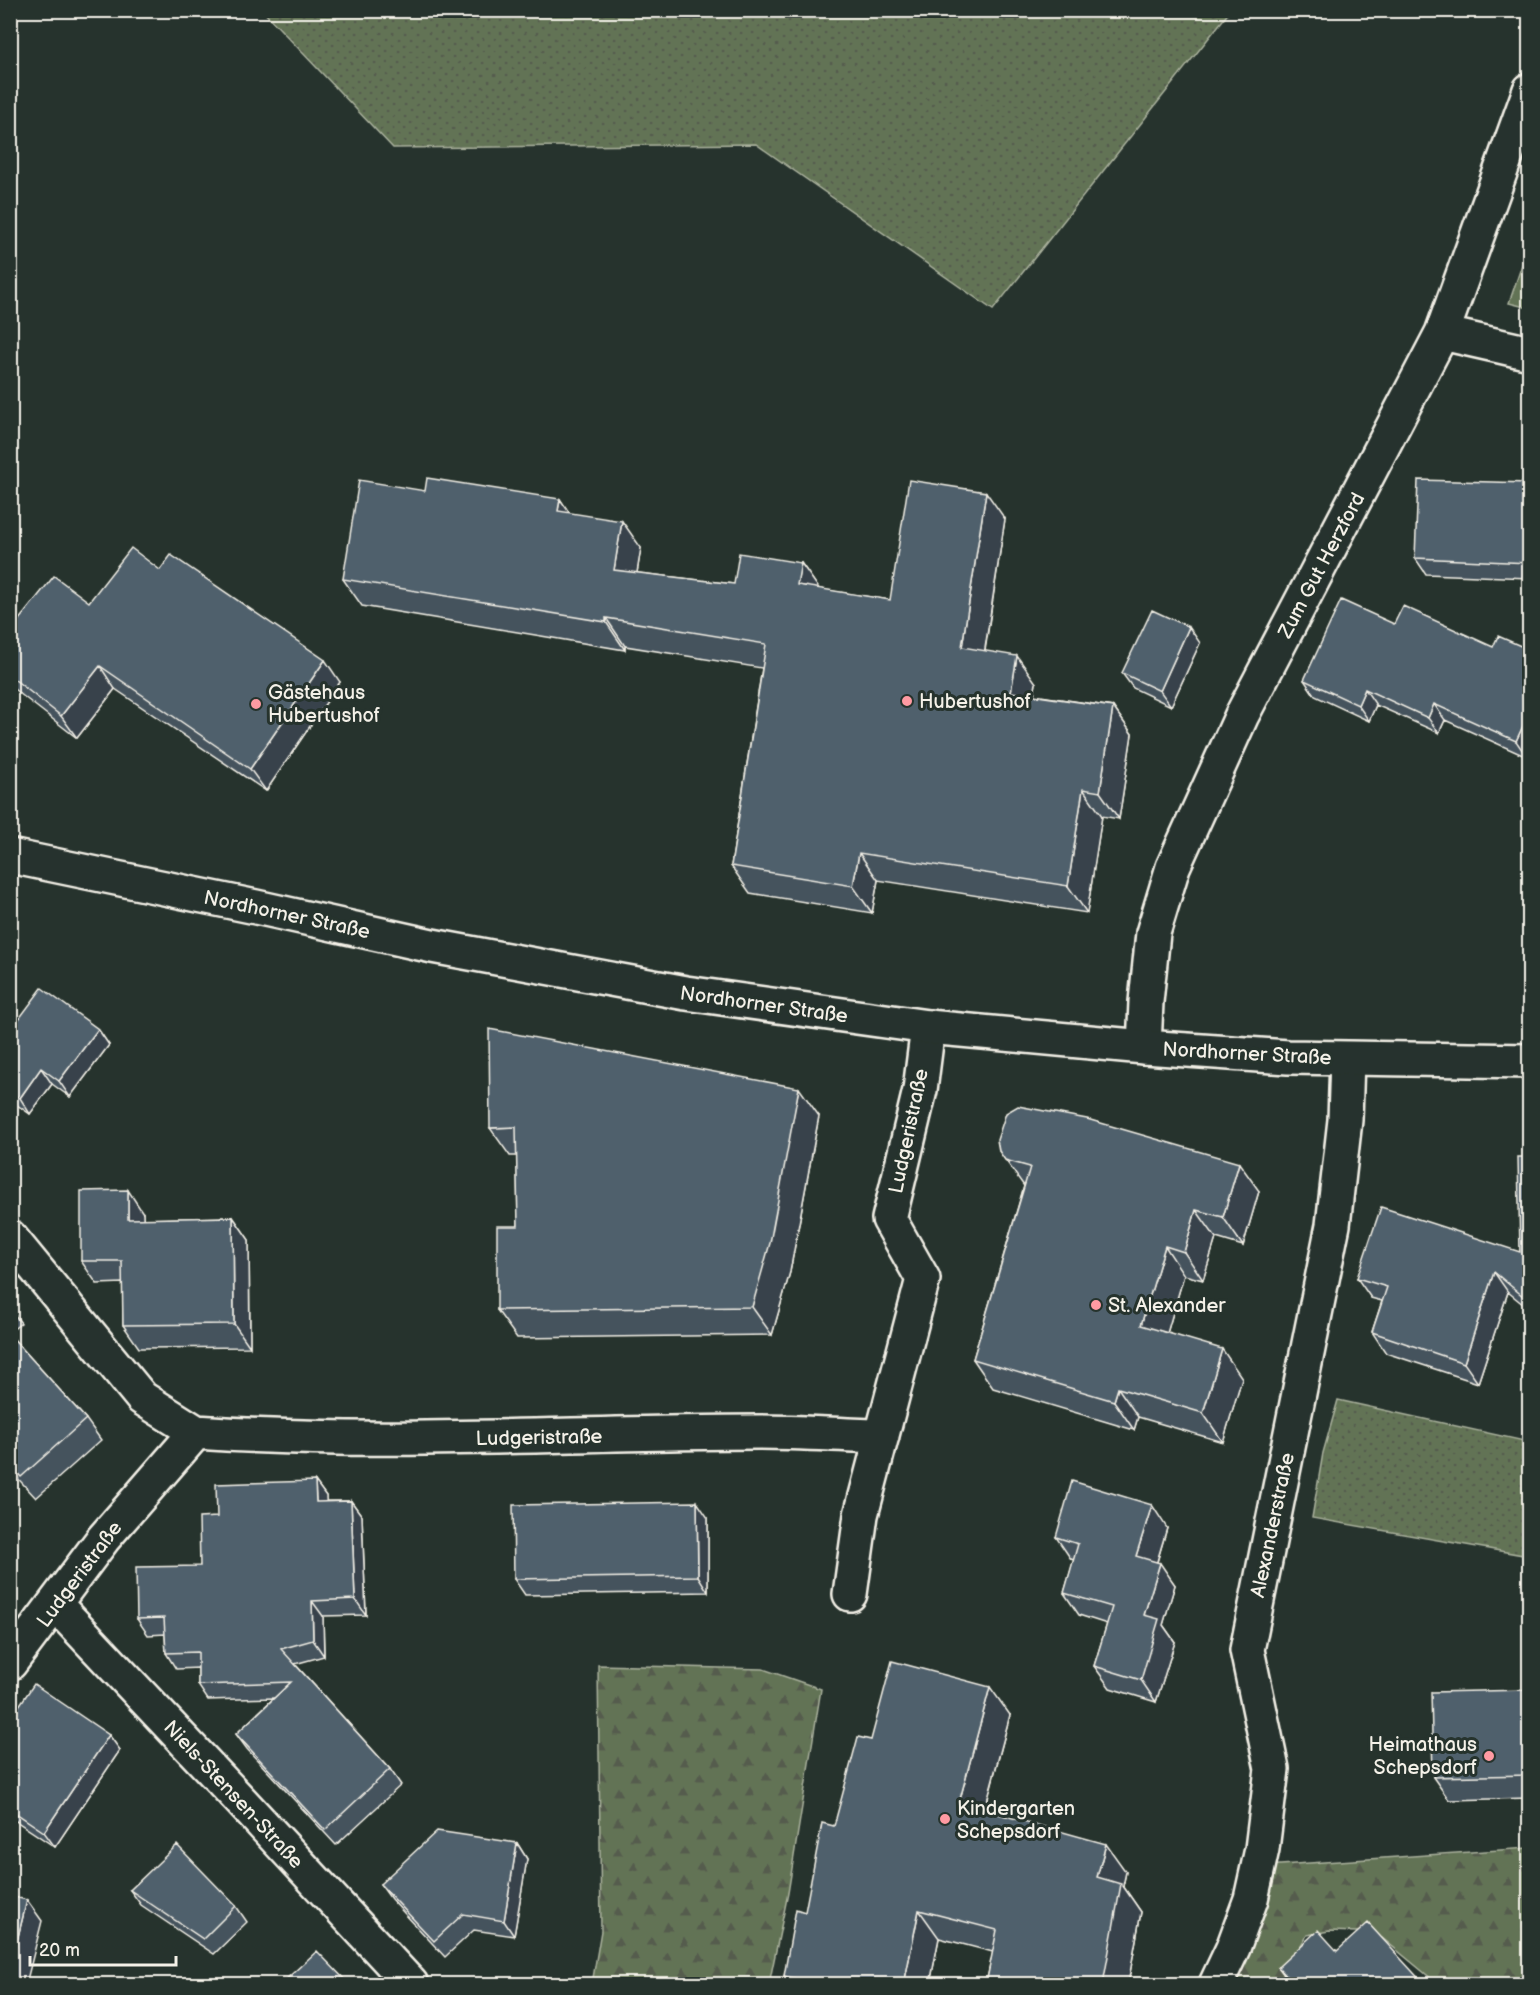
<svg xmlns="http://www.w3.org/2000/svg" width="1540" height="1995" viewBox="0 0 1540 1995" font-family="'Balsamiq Sans',sans-serif">
<style>
.grass{fill:url(#grass-dots);stroke:#abb29e;stroke-width:1.5}
.forest{fill:url(#forest-firs);stroke:#abb29e;stroke-width:1.5}
.green{fill:#627355;stroke:#abb29e;stroke-width:1.5}
.lines{fill:none;stroke-linecap:round;stroke-linejoin:round}
.minor-casing{stroke:#f4f1e8;stroke-width:38}
.secondary-casing{stroke:#f4f1e8;stroke-width:38}
.minor{stroke:#26332d;stroke-width:33}
.secondary{stroke:#26332d;stroke-width:33}
.wall{fill:#45535d;stroke:#f4f1e8;stroke-width:1.5}
.shaded-wall{fill:#38434c;stroke:#f4f1e8;stroke-width:1.5}
.building{fill:#50606c;stroke:#f4f1e8;stroke-width:1.5}
.poi-dot{fill:#ff9aa2;stroke:#26332d;stroke-width:2}
.labels{text-anchor:middle;stroke-width:6;stroke-linejoin:round;paint-order:stroke}
.street-label{font-size:20px;fill:#f4f1e8;stroke:#26332d}
.poi-label{font-size:20px;fill:#f4f1e8;stroke:#26332d;text-anchor:start}
</style>
<defs>
<pattern id="grass-dots" width="8" height="8" patternUnits="userSpaceOnUse" patternTransform="scale(1.5)"><rect width="8" height="8" fill="#627355"/><path d="M2 2h.1M6 6h.1" fill="none" stroke="#545b4d" stroke-width="1.8" stroke-linecap="round"/></pattern>
<pattern id="forest-firs" width="22" height="20" patternUnits="userSpaceOnUse" patternTransform="scale(1.5)"><rect width="22" height="20" fill="#627355"/><path d="M5 1l3.5 6h-7zM16 11l3.5 6h-7z" fill="#545b4d"/></pattern>
</defs>
<rect width="100%" height="100%" fill="#26332d"/>
<filter id="ink" filterUnits="userSpaceOnUse"><feTurbulence type="fractalNoise" baseFrequency=".0167" numOctaves="2"/><feDisplacementMap in="SourceGraphic" scale="12" xChannelSelector="R" yChannelSelector="G"/><feConvolveMatrix kernelMatrix="1 2 1 2 8 2 1 2 1" color-interpolation-filters="sRGB"/></filter>
<g filter="url(#ink)">
<!-- grass -->
<path class="grass" d="M 263,11 L 1230,11 L 993,310 L 756,144 L 393,148 Z
M 1338,1400 L 1529,1442 L 1529,1556 L 1312,1518 L 1323,1453 Z"/>
<!-- forest -->
<path class="forest" d="M 598,1665 L 763,1669 L 821,1689 L 788,1893 L 769,1984 L 592,1984 L 601,1931 Z
M 1529,1848 L 1529,1984 L 1438,1984 L 1382,1938 L 1357,1932 L 1329,1931 L 1307,1935 L 1278,1984 L 1226,1984 L 1266,1866 Z"/>
<!-- green -->
<path class="green" d="M 1529,244 L 1529,308 L 1509,303 Z"/>
<g class="lines">
<!-- minor casing -->
<g class="minor-casing">
<path id="minor" d="M 1442,333 L 1530,353
M 1144,1047 L 1146,1002 L 1153,933 L 1173,867 L 1242,715 L 1442,333 L 1530,90
M 10,1237 L 142,1398 L 196,1432
M 850,1594 L 861,1515 L 923,1279 L 889,1219 L 920,1090 L 928,1027
M 56,1605 L 241,1801 L 411,1984
M 10,1663 L 103,1539 L 196,1432 C 384,1446 572,1432 760,1432 C 800,1432 841,1435 882,1436
M 1216,1984 L 1233,1948 L 1251,1899 L 1262,1849 L 1272,1769 L 1247,1650 L 1333,1225 L 1345,1120 L 1347,1059"/>
</g>
<!-- secondary casing -->
<g class="secondary-casing">
<path id="secondary" d="M 10,856 L 256,907 L 432,946 L 686,993 L 928,1027 L 1144,1047 L 1288,1057 L 1530,1061"/>
</g>
<!-- minor -->
<use href="#minor" class="minor"/>
<!-- secondary -->
<use href="#secondary" class="secondary"/>
</g>
<!-- wall -->
<path class="wall" d="M 1529,483 L 1530,484 L 1530,578 L 1426,574 L 1415,558 Z
M 425,491 L 560,499 L 569,513 L 641,548 L 637,573 L 734,584 L 801,563 L 819,589 L 890,600 L 1005,519 L 985,651 L 1036,683 L 1034,695 L 1113,707 L 1132,734 L 1119,819 L 1102,816 L 1087,913 L 878,880 L 872,913 L 750,893 L 731,866 L 762,668 L 625,646 L 625,650 L 362,606 L 343,579 Z
M 160,570 L 340,682 L 266,791 L 115,689 L 77,738 L 10,686 L 10,631 L 89,602 Z
M 1394,624 L 1493,647 L 1530,650 L 1530,751 L 1527,757 L 1445,720 L 1439,733 L 1376,705 L 1369,721 L 1315,696 L 1304,680 Z
M 1200,643 L 1171,706 L 1133,688 L 1122,673 Z
M 98,1029 L 109,1045 L 70,1097 L 52,1084 L 30,1114 L 10,1100 L 10,1031 Z
M 819,1116 L 790,1272 L 772,1335 L 517,1338 L 497,1310 L 518,1226 L 517,1156 L 510,1156 L 490,1128 Z
M 999,1151 L 1259,1191 L 1243,1246 L 1216,1238 L 1203,1280 L 1184,1275 L 1167,1333 L 1242,1378 L 1223,1442 L 1138,1417 L 1134,1430 L 993,1388 L 973,1359 L 1024,1186 Z
M 1530,1157 L 1530,1310 L 1508,1292 L 1478,1383 L 1386,1353 L 1372,1332 L 1382,1301 L 1371,1298 L 1357,1278 L 1520,1252 Z
M 143,1213 L 143,1219 L 233,1217 L 249,1240 L 250,1347 L 139,1348 L 123,1325 L 123,1283 L 97,1284 L 81,1261 Z
M 10,1309 L 21,1323 L 10,1332 Z
M 10,1335 L 86,1419 L 101,1440 L 36,1498 L 10,1470 Z
M 315,1481 L 326,1496 L 326,1501 L 351,1501 L 362,1516 L 366,1615 L 323,1616 L 324,1656 L 295,1664 L 390,1769 L 401,1785 L 336,1845 L 247,1749 L 236,1734 L 274,1698 L 208,1700 L 198,1685 L 198,1668 L 176,1669 L 166,1653 L 165,1634 L 148,1635 L 137,1619 L 200,1566 L 217,1517 Z
M 708,1518 L 708,1592 L 525,1595 L 514,1579 Z
M 1167,1528 L 1157,1562 L 1175,1585 L 1163,1625 L 1175,1642 L 1156,1702 L 1110,1688 L 1094,1666 L 1107,1624 L 1079,1615 L 1064,1593 L 1074,1560 L 1071,1559 L 1056,1537 Z
M 1530,1690 L 1530,1798 L 1449,1800 L 1433,1777 Z
M 1010,1715 L 985,1810 L 1126,1872 L 1123,1886 L 1141,1912 L 1128,1984 L 986,1984 L 993,1952 L 939,1938 L 930,1984 L 790,1984 L 784,1976 L 834,1826 L 871,1740 Z
M 10,1719 L 109,1735 L 120,1750 L 55,1847 L 10,1817 Z
M 517,1843 L 527,1859 L 514,1936 L 474,1930 L 445,1957 L 391,1899 L 380,1884 Z
M 130,1890 L 236,1906 L 247,1922 L 214,1954 L 141,1905 Z
M 1337,1951 L 1424,1984 L 1291,1984 L 1278,1967 Z"/>
<!-- shaded-wall -->
<path class="shaded-wall" d="M 1529,483 L 1530,484 L 1530,529 L 1527,526 Z
M 986,492 L 1005,519 L 981,674 L 962,647 Z
M 560,499 L 579,527 L 558,511 Z
M 622,521 L 641,548 L 633,597 L 614,570 Z
M 801,563 L 820,590 L 797,585 Z
M 606,618 L 625,646 L 625,650 L 606,622 Z
M 1189,627 L 1200,643 L 1171,706 L 1160,691 Z
M 1017,656 L 1036,683 L 1030,719 L 1011,692 Z
M 325,660 L 340,682 L 266,791 L 250,769 Z
M 100,666 L 115,689 L 77,738 L 61,716 Z
M 1365,689 L 1376,705 L 1369,721 L 1358,705 Z
M 1434,704 L 1445,720 L 1439,733 L 1428,718 Z
M 1113,707 L 1132,734 L 1119,819 L 1100,792 Z
M 1523,726 L 1530,735 L 1530,751 L 1527,757 L 1516,741 Z
M 1083,789 L 1102,816 L 1087,913 L 1068,886 Z
M 859,853 L 878,880 L 872,913 L 853,886 Z
M 98,1029 L 109,1045 L 70,1097 L 59,1081 Z
M 41,1068 L 52,1084 L 30,1114 L 20,1098 Z
M 799,1088 L 819,1116 L 790,1272 L 772,1335 L 752,1307 Z
M 1239,1163 L 1259,1191 L 1243,1246 L 1223,1217 Z
M 128,1190 L 143,1213 L 144,1241 L 128,1219 Z
M 1196,1210 L 1216,1238 L 1203,1280 L 1184,1252 Z
M 233,1217 L 249,1240 L 250,1347 L 234,1324 Z
M 1165,1246 L 1184,1275 L 1161,1354 L 1141,1325 Z
M 1494,1272 L 1508,1292 L 1478,1383 L 1464,1363 Z
M 1222,1349 L 1242,1378 L 1223,1442 L 1203,1413 Z
M 1118,1388 L 1138,1417 L 1134,1430 L 1114,1401 Z
M 315,1481 L 326,1496 L 327,1517 L 316,1502 Z
M 351,1501 L 362,1516 L 366,1615 L 355,1599 Z
M 697,1502 L 708,1518 L 708,1592 L 698,1576 Z
M 1152,1505 L 1167,1528 L 1152,1578 L 1136,1556 Z
M 1160,1563 L 1175,1585 L 1163,1625 L 1175,1642 L 1156,1702 L 1141,1680 L 1144,1615 Z
M 312,1601 L 323,1616 L 324,1656 L 313,1640 Z
M 990,1687 L 1010,1715 L 979,1831 L 959,1803 Z
M 109,1735 L 120,1750 L 55,1847 L 44,1832 Z
M 517,1843 L 527,1859 L 514,1936 L 504,1921 Z
M 1106,1844 L 1126,1872 L 1123,1886 L 1141,1912 L 1128,1984 L 1103,1984 L 1097,1877 Z
M 27,1900 L 42,1921 L 26,1984 L 10,1984 L 10,1969 Z
M 919,1910 L 939,1938 L 930,1984 L 904,1984 Z"/>
<!-- building -->
<path class="building" d="M 427,478 L 560,499 L 558,511 L 622,521 L 614,570 L 734,584 L 739,553 L 801,563 L 797,585 L 890,600 L 909,480 L 986,492 L 962,647 L 1017,656 L 1011,692 L 1113,707 L 1100,792 L 1083,789 L 1068,886 L 859,853 L 853,886 L 731,866 L 766,644 L 606,618 L 606,622 L 343,579 L 359,480 L 425,491 Z
M 1418,480 L 1529,483 L 1527,526 L 1530,526 L 1530,563 L 1415,558 Z
M 131,548 L 160,570 L 171,555 L 325,660 L 250,769 L 100,666 L 61,716 L 10,676 L 10,631 L 54,576 L 89,602 Z
M 1341,600 L 1394,624 L 1403,606 L 1493,647 L 1498,636 L 1530,650 L 1530,729 L 1523,726 L 1516,741 L 1434,704 L 1428,718 L 1365,689 L 1358,705 L 1304,680 Z
M 1152,610 L 1189,627 L 1160,691 L 1122,673 Z
M 42,988 L 98,1029 L 59,1081 L 41,1068 L 20,1098 L 10,1092 L 10,1031 Z
M 489,1029 L 799,1088 L 770,1243 L 752,1307 L 497,1310 L 497,1226 L 518,1226 L 516,1127 L 490,1128 Z
M 1018,1106 L 1087,1119 L 1239,1163 L 1223,1217 L 1196,1210 L 1184,1252 L 1165,1246 L 1141,1325 L 1222,1349 L 1203,1413 L 1118,1388 L 1114,1401 L 973,1359 L 1030,1167 L 1005,1160 L 999,1151 L 997,1140 L 1006,1113 Z
M 1518,1157 L 1530,1157 L 1530,1302 L 1494,1272 L 1464,1363 L 1372,1332 L 1387,1287 L 1357,1278 L 1381,1207 L 1520,1252 Z
M 128,1190 L 128,1219 L 233,1217 L 234,1324 L 123,1325 L 122,1261 L 81,1261 L 81,1191 Z
M 10,1335 L 86,1419 L 21,1477 L 10,1465 Z
M 315,1481 L 316,1502 L 351,1501 L 355,1599 L 312,1601 L 313,1640 L 281,1649 L 390,1769 L 325,1830 L 236,1734 L 291,1682 L 198,1685 L 198,1652 L 166,1653 L 164,1618 L 137,1619 L 136,1567 L 200,1566 L 199,1518 L 217,1517 L 216,1484 Z
M 1072,1481 L 1152,1505 L 1136,1556 L 1160,1563 L 1144,1615 L 1159,1619 L 1141,1680 L 1094,1666 L 1112,1607 L 1064,1593 L 1078,1544 L 1056,1537 Z
M 697,1502 L 698,1576 L 514,1579 L 513,1505 Z
M 892,1661 L 990,1687 L 959,1803 L 1106,1844 L 1097,1877 L 1121,1884 L 1103,1984 L 986,1984 L 997,1930 L 919,1910 L 904,1984 L 820,1984 L 784,1976 L 796,1909 L 805,1912 L 822,1823 L 834,1826 L 858,1737 L 871,1740 Z
M 34,1684 L 109,1735 L 44,1832 L 10,1809 L 10,1719 Z
M 1530,1690 L 1530,1775 L 1433,1777 L 1431,1692 Z
M 437,1831 L 517,1843 L 504,1921 L 463,1914 L 434,1941 L 380,1884 Z
M 177,1845 L 236,1906 L 203,1939 L 130,1890 Z
M 10,1896 L 27,1900 L 10,1969 Z
M 1368,1923 L 1424,1984 L 1294,1984 L 1278,1967 L 1318,1930 L 1337,1951 Z
M 317,1951 L 349,1984 L 281,1984 Z"/>
</g>
<!-- markers -->
<g class="poi-dot">
<circle cx="907" cy="701" r="6"/>
<circle cx="256" cy="704" r="6"/>
<circle cx="1096" cy="1305" r="6"/>
<circle cx="1489" cy="1756" r="6"/>
<circle cx="945" cy="1819" r="6"/>
</g>
<g class="labels">
<!-- street labels -->
<g class="street-label">
<text transform="translate(1321 565) rotate(-62)" y="7">Zum Gut Herzford</text>
<text transform="translate(287 914) rotate(12)" y="7">Nordhorner Straße</text>
<text transform="translate(764 1004) rotate(8)" y="7">Nordhorner Straße</text>
<text transform="translate(1247 1053) rotate(3)" y="7">Nordhorner Straße</text>
<text transform="translate(908 1131) rotate(-78)" y="7">Ludgeristraße</text>
<text transform="translate(539 1437) rotate(-1)" y="7">Ludgeristraße</text>
<text transform="translate(1272 1525) rotate(-78)" y="7">Alexanderstraße</text>
<text transform="translate(79 1574) rotate(-53)" y="7">Ludgeristraße</text>
<text transform="translate(234 1794) rotate(47)" y="7">Niels-Stensen-Straße</text>
</g>
<!-- poi labels -->
<g class="poi-label">
<text x="268" y="699">Gästehaus<tspan x="268" dy="23">Hubertushof</tspan></text>
<text x="919" y="708">Hubertushof</text>
<text x="1108" y="1312">St. Alexander</text>
<text x="1477" y="1751" text-anchor="end">Heimathaus<tspan x="1477" dy="23">Schepsdorf</tspan></text>
<text x="957" y="1815">Kindergarten<tspan x="957" dy="23">Schepsdorf</tspan></text>
</g>
</g>
<!-- margin -->
<rect width="1540" height="1995" fill="none" stroke="#26332d" stroke-width="36"/>
<rect x="18" y="18" width="1504" height="1959" fill="none" stroke="#f4f1e8" stroke-width="2" filter="url(#ink)"/>
<!-- scale -->
<path d="M30 1956v9h146v-9" fill="none" stroke="#f4f1e8" stroke-width="3"/>
<text x="39" y="1956" font-size="18" fill="#f4f1e8" stroke="#26332d" stroke-width="4.5" paint-order="stroke">20 m</text>
</svg>
